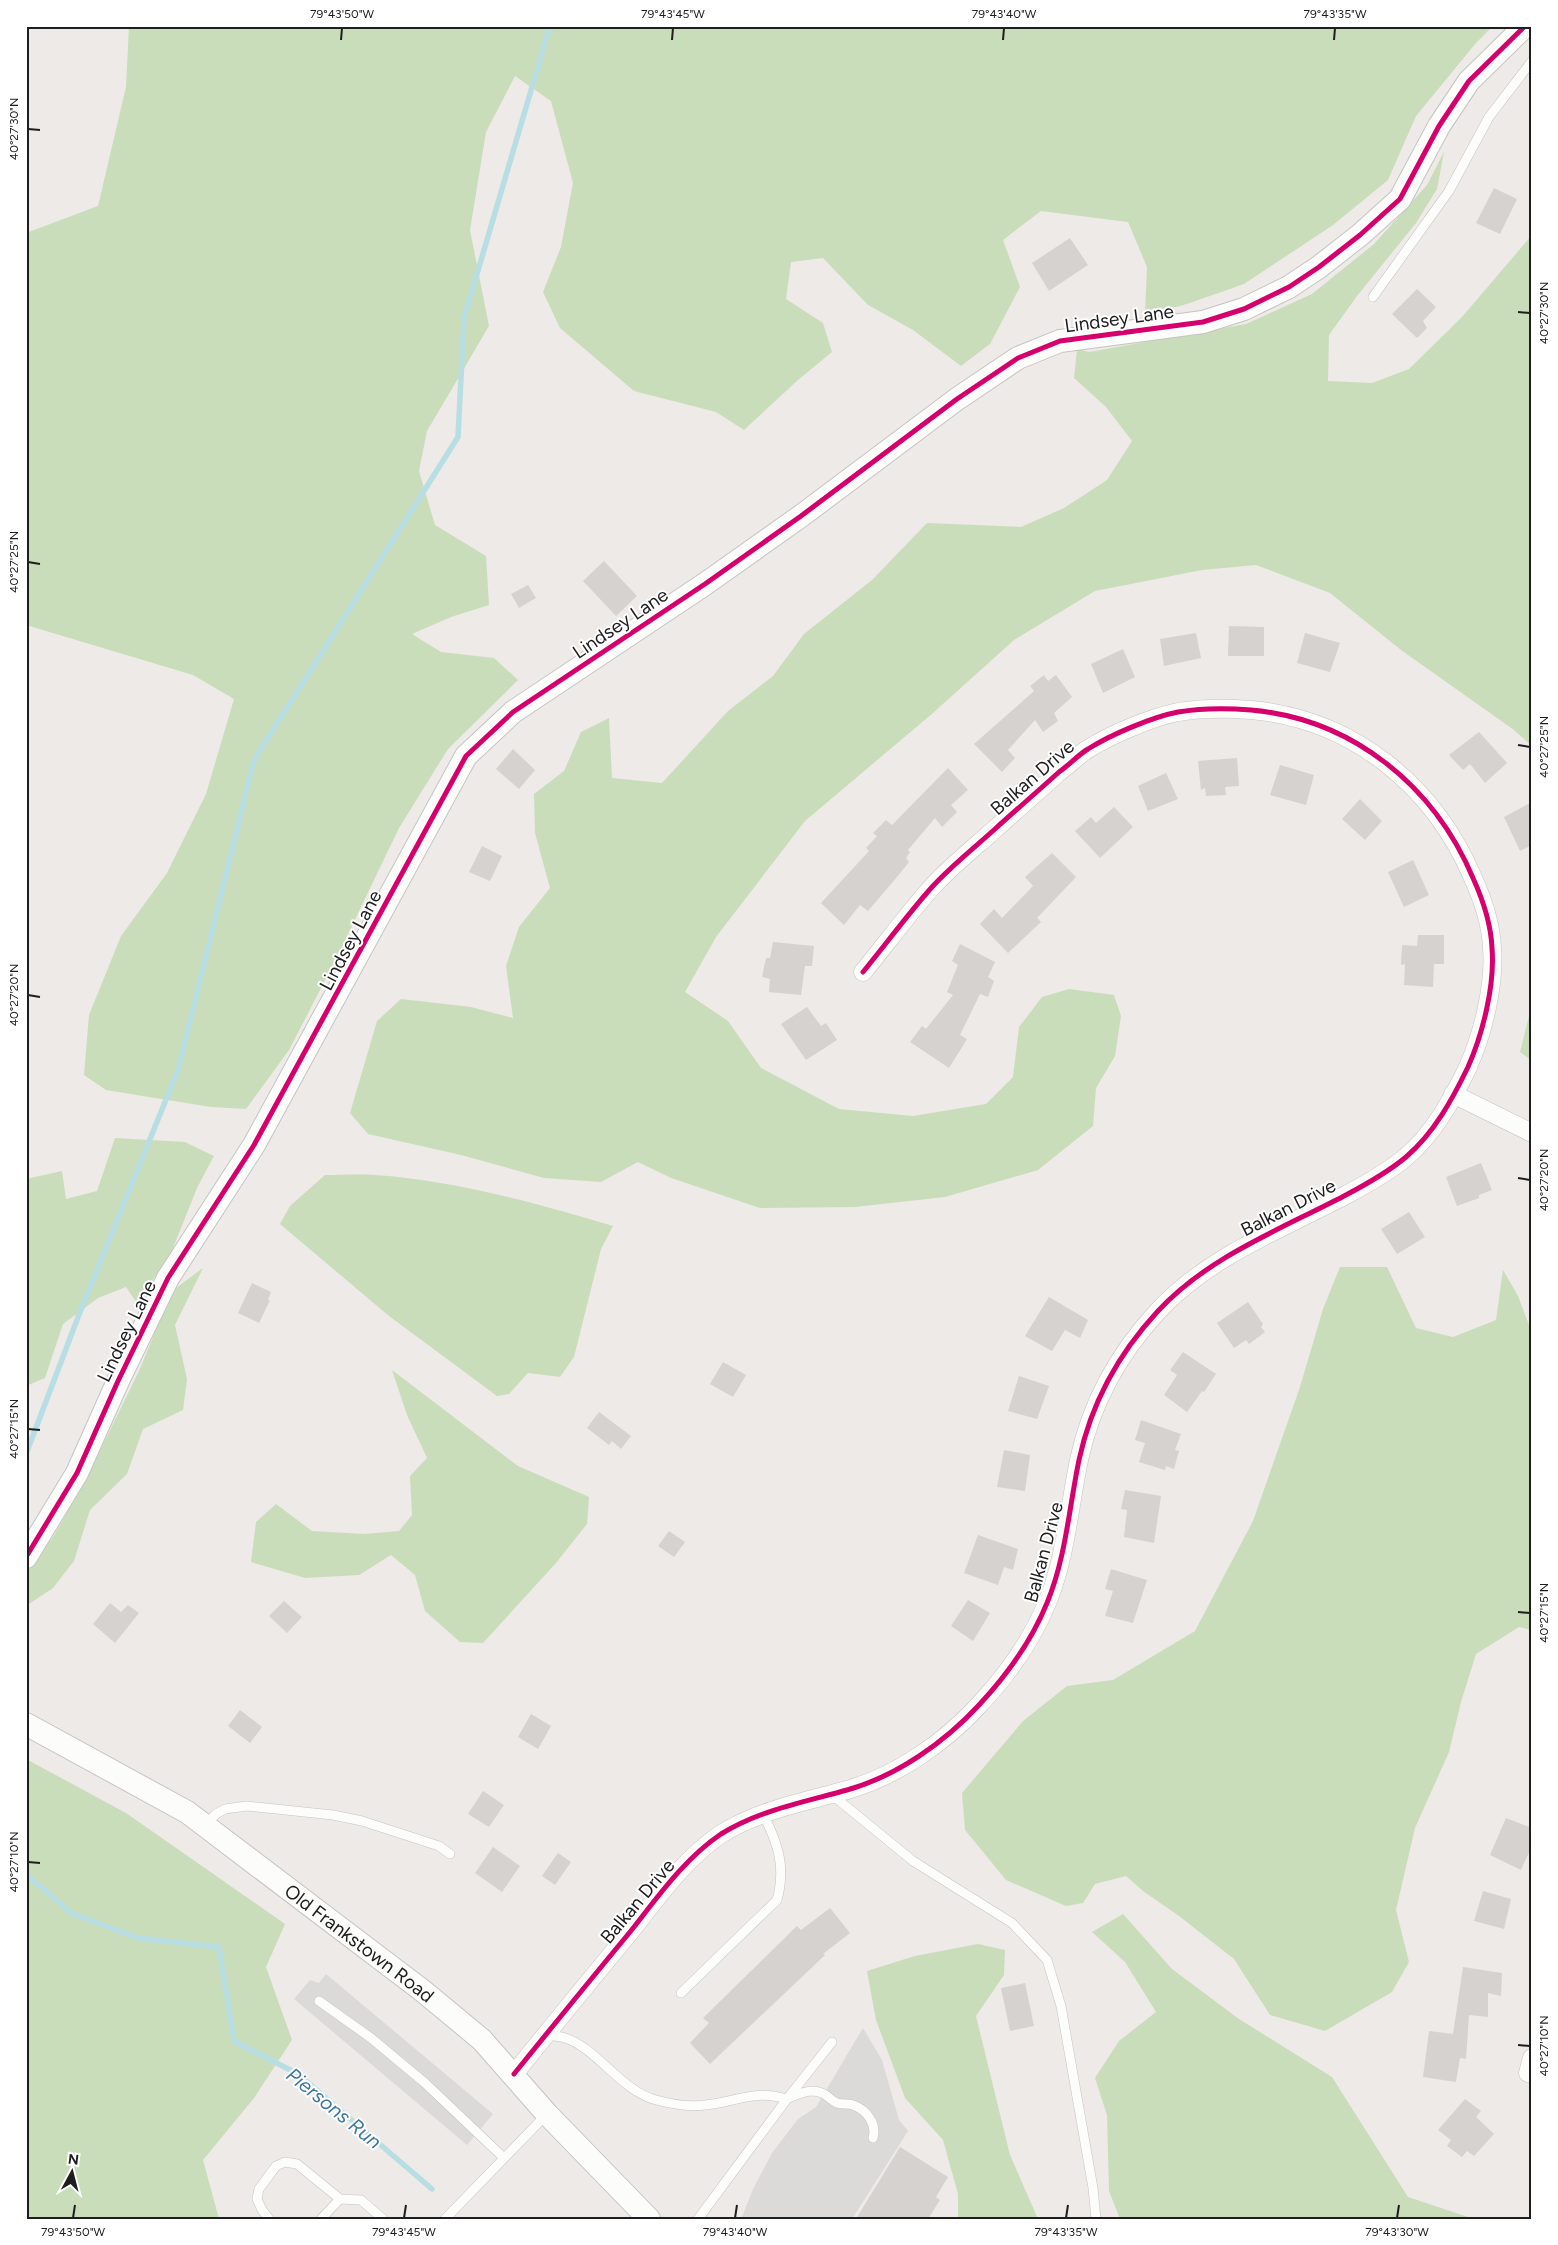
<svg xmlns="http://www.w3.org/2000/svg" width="1558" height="2245" viewBox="0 0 1558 2245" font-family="Figtree,sans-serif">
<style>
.religious{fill:#dbdad8}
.forest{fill:#caddba}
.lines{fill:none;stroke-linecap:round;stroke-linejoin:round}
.stream{stroke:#b8dee3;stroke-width:5.5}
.building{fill:#d5d2d0}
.service-casing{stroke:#c5c4c3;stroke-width:10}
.minor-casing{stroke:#c5c4c3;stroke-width:19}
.tertiary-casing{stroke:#c5c4c3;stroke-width:24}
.service{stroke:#fcfcfb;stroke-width:9}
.minor{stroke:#fcfcfb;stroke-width:18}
.tertiary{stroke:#fcfcfb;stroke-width:22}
.cycleway-casing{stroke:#fff;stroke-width:8}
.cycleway{stroke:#d6006c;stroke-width:5}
.ticks{fill:none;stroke:#1e1e1e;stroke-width:2}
.labels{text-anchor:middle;stroke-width:4;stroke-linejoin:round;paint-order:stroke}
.street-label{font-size:19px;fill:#1e1e1e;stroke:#fff}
.water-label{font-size:20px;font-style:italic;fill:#3c779c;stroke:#fff}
.neatline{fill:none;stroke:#1e1e1e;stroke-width:2}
.ticks-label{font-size:12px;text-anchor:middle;fill:#1e1e1e}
</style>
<rect width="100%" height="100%" fill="#edeae7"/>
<!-- religious -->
<path class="religious" d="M 326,1974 L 493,2114 L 467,2145 L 294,1999 L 310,1980 L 319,1983 Z
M 863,2028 L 882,2060 L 899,2120 L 908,2131 L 852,2219 L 839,2217 L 838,2219 L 741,2219 L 753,2189 L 772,2153 L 798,2119 L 816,2107 Z"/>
<!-- forest -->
<path class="forest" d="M 129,26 L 1493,26 L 1476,43 L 1416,116 L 1388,180 L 1333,225 L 1244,284 L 1184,305 L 1145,314 L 1147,267 L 1128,222 L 1041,211 L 1003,240 L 1020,287 L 990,344 L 961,366 L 913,330 L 868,305 L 823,258 L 791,262 L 786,299 L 823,323 L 832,352 L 798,380 L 744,430 L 716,412 L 634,391 L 560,328 L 543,292 L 561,247 L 573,183 L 551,101 L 515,76 L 486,132 L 470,230 L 489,326 L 427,431 L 419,471 L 435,525 L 486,556 L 489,605 L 451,617 L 412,634 L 441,652 L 494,658 L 518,680 L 448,749 L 399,828 L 337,957 L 289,1050 L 246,1109 L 211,1107 L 106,1090 L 84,1075 L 89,1015 L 121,936 L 167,873 L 206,794 L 234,699 L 193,675 L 26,625 L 26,233 L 98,206 L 126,87 Z
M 1444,152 L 1437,189 L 1416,223 L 1357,296 L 1329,335 L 1328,381 L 1372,383 L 1409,369 L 1462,317 L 1532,235 L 1532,746 L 1514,730 L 1401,650 L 1330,593 L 1256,565 L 1202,570 L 1095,591 L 1014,640 L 933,713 L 805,821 L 716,937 L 685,992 L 728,1021 L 761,1068 L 839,1109 L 913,1116 L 986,1104 L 1013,1077 L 1019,1027 L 1042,997 L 1069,989 L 1114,995 L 1121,1016 L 1115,1056 L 1096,1088 L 1093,1126 L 1038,1170 L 945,1197 L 855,1207 L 760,1208 L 671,1178 L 638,1162 L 601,1182 L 544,1178 L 461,1155 L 368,1134 L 350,1113 L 377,1021 L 401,999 L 471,1007 L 513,1018 L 506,966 L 519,927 L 550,888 L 535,833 L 534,794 L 564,771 L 581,732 L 609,718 L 612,778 L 662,783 L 728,711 L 773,676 L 804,634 L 872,580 L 927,523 L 1021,527 L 1064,508 L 1107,480 L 1132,441 L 1106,407 L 1074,378 L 1077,349 L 1089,352 L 1246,324 L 1312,294 L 1374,244 L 1427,185 Z
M 1532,1004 L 1532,1061 L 1520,1052 Z
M 115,1138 L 185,1142 L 214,1156 L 197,1188 L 171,1253 L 137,1303 L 126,1287 L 98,1298 L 63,1324 L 45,1378 L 26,1386 L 26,1179 L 62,1171 L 66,1199 L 97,1191 Z
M 325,1175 C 342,1175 358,1174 375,1175 C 453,1180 539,1204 613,1226 L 601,1249 L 574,1357 L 560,1377 L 528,1373 L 509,1394 L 497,1396 L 389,1316 L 280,1224 L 290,1206 Z
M 1340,1267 L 1387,1267 L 1416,1328 L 1453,1337 L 1496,1320 L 1503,1270 L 1518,1296 L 1532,1333 L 1532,1630 L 1519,1627 L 1476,1654 L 1461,1702 L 1449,1752 L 1415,1828 L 1396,1910 L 1409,1962 L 1392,1992 L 1325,2031 L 1270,2015 L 1234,1959 L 1179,1916 L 1143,1891 L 1126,1876 L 1095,1884 L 1083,1903 L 1066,1906 L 1006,1880 L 965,1830 L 962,1793 L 1023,1721 L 1067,1686 L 1113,1680 L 1195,1631 L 1253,1521 L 1300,1387 L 1323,1309 Z
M 203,1268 L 175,1325 L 187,1379 L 183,1410 L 143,1429 L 127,1474 L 90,1510 L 74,1561 L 53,1588 L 26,1606 L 26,1572 L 53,1537 L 86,1479 L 139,1371 L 172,1291 Z
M 392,1370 L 518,1466 L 589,1497 L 587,1524 L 556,1563 L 483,1643 L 460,1642 L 425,1611 L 415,1575 L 391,1555 L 359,1575 L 305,1578 L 251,1562 L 256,1522 L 276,1504 L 312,1531 L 364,1534 L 399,1531 L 412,1515 L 410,1476 L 427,1458 L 407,1415 Z
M 26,1759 L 126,1813 L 285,1924 L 266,1967 L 292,2040 L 254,2098 L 203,2160 L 219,2219 L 26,2219 Z
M 1123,1914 L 1172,1969 L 1239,2019 L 1332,2077 L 1408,2197 L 1474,2219 L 1120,2219 L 1109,2191 L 1107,2115 L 1095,2078 L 1119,2041 L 1156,2012 L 1125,1962 L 1092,1932 Z
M 978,1944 L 1005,1950 L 1004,1975 L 976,2016 L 1010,2155 L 1038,2219 L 958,2219 L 958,2194 L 943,2140 L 905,2098 L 876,2020 L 867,1971 L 915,1956 Z"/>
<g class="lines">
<!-- stream -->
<path class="stream" d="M 26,1454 L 80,1312 L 178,1070 L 254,760 L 458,437 L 464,318 L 550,26
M 26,1874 L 71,1913 L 138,1938 L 219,1947 L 234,2041 L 298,2074 L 432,2189"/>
</g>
<!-- building -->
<path class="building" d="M 1494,188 L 1517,199 L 1500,234 L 1476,223 Z
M 1070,238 L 1088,265 L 1049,291 L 1032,263 Z
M 1417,289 L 1436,307 L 1423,321 L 1427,328 L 1417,338 L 1392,314 Z
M 604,561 L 637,596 L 616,616 L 583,581 Z
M 528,585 L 536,598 L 519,608 L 511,594 Z
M 1229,626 L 1264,627 L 1264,656 L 1228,656 Z
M 1196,633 L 1201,658 L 1164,666 L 1160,639 Z
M 1305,633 L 1340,643 L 1330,672 L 1297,663 Z
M 1123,649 L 1135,677 L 1103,693 L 1091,664 Z
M 1044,675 L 1048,681 L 1056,675 L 1072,697 L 1054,713 L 1058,721 L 1043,732 L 1035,720 L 1008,750 L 1015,758 L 1002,772 L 974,744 L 1034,691 L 1030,686 Z
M 1479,732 L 1507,763 L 1485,783 L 1470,764 L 1463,770 L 1449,755 Z
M 513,749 L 535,770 L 519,789 L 496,769 Z
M 1237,758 L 1239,786 L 1225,787 L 1226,795 L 1206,796 L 1205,788 L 1201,790 L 1198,761 Z
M 1280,765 L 1314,775 L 1306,805 L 1270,795 Z
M 948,768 L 968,790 L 951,805 L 957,812 L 942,827 L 935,818 L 908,850 L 910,852 L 906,858 L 909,862 L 897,877 L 868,911 L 860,905 L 844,925 L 821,903 L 869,851 L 866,848 L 877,836 L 873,833 L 886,820 L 892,825 Z
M 1166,773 L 1178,799 L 1148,811 L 1138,786 Z
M 1360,799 L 1382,821 L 1365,840 L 1342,819 Z
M 1532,802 L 1532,845 L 1520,851 L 1504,817 Z
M 1114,807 L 1133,827 L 1100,858 L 1075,831 L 1091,817 L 1096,823 Z
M 482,846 L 502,856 L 490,881 L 469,872 Z
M 1052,853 L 1076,877 L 1037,918 L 1041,922 L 1008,953 L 980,924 L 994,909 L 1002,918 L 1033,886 L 1025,877 Z
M 1413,860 L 1429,895 L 1404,907 L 1388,872 Z
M 1418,935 L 1444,935 L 1444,964 L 1434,964 L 1433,987 L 1404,985 L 1405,964 L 1401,965 L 1402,945 L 1417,946 Z
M 773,942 L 814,946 L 812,966 L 805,966 L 801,995 L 769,992 L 770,979 L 762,977 L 766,958 L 770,958 Z
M 960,944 L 995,962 L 988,977 L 994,981 L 988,997 L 980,994 L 960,1035 L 967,1039 L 949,1068 L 910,1042 L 922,1026 L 926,1029 L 953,995 L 947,992 L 958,965 L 952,961 Z
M 807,1007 L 821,1026 L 826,1023 L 837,1040 L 806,1060 L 781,1024 Z
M 1481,1163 L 1492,1190 L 1479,1195 L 1479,1198 L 1457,1206 L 1446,1177 Z
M 1409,1212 L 1425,1237 L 1397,1254 L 1381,1229 Z
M 252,1283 L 271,1292 L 268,1300 L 270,1300 L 259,1323 L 238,1313 Z
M 1049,1297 L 1088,1320 L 1080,1338 L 1065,1330 L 1052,1351 L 1025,1336 Z
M 1248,1302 L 1263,1324 L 1261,1327 L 1265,1332 L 1249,1344 L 1246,1340 L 1234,1348 L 1217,1323 Z
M 1183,1352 L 1216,1374 L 1204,1392 L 1202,1391 L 1187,1412 L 1164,1395 L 1177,1375 L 1170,1370 Z
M 723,1362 L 746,1375 L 733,1397 L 710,1384 Z
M 1019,1376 L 1049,1386 L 1037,1419 L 1008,1411 Z
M 599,1412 L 631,1436 L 621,1449 L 612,1441 L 609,1445 L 587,1428 Z
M 1141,1420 L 1181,1434 L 1175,1450 L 1179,1451 L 1174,1469 L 1166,1466 L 1165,1470 L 1139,1462 L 1145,1443 L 1135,1440 Z
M 1004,1450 L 1030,1455 L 1025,1491 L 997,1487 Z
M 1125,1490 L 1161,1496 L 1154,1543 L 1124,1537 L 1127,1510 L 1121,1509 Z
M 669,1531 L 685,1542 L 674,1557 L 658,1546 Z
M 978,1535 L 1018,1549 L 1013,1570 L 1004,1567 L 998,1585 L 964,1573 Z
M 1111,1569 L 1147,1580 L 1133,1623 L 1105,1616 L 1113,1591 L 1105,1589 Z
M 968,1600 L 990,1613 L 973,1641 L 951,1626 Z
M 284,1601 L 302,1617 L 287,1633 L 269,1616 Z
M 110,1603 L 121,1612 L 128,1605 L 139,1613 L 115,1643 L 93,1624 Z
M 240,1710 L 262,1727 L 250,1743 L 228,1726 Z
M 531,1714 L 551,1726 L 538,1749 L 518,1737 Z
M 483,1791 L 504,1805 L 489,1827 L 468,1814 Z
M 1506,1818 L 1532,1828 L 1532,1846 L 1521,1870 L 1490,1855 Z
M 493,1847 L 520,1866 L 502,1892 L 475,1873 Z
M 558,1853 L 571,1862 L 555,1885 L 542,1876 Z
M 1483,1891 L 1511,1899 L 1504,1929 L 1474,1921 Z
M 830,1908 L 850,1933 L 823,1954 L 825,1955 L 710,2064 L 690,2043 L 709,2023 L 703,2018 L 797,1926 L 801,1930 Z
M 1463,1967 L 1502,1973 L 1501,1996 L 1488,1993 L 1488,2017 L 1469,2015 L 1466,2059 L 1460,2058 L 1456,2082 L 1423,2077 L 1429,2031 L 1453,2034 Z
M 1025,1983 L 1034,2026 L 1010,2031 L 1001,1988 Z
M 1465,2099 L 1481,2111 L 1476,2117 L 1494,2134 L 1474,2156 L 1467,2151 L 1462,2157 L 1447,2146 L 1451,2140 L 1438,2130 Z
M 900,2147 L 948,2177 L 936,2197 L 940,2200 L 928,2219 L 856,2219 Z"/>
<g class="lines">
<!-- service casing -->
<g class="service-casing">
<path id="service" d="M 1373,297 L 1449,191 L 1489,117 L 1532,61
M 831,1794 L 913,1861 L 1012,1923 L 1047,1960 L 1061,2006 L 1093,2188 L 1096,2219
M 205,1825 L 216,1814 L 225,1809 L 247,1806 L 333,1815 L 362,1821 L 439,1846 L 450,1854
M 681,1993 L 777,1900 C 786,1867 778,1843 763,1814
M 319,2001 L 371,2038 L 425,2083 L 504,2158
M 546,2035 C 552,2036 559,2036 565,2038 C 597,2048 621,2091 656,2100 C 671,2104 689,2107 705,2105 C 737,2102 753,2089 787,2099 L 832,2042
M 269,2219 L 262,2210 L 257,2199 L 259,2189 L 276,2166 L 285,2162 L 297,2164 L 340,2199 L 361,2200 L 383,2219
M 321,2219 L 340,2199
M 445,2219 L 547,2114
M 698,2219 L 787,2099 C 796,2095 803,2091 813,2091 C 827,2092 828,2099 837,2103 C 842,2105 848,2103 853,2105 C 867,2110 877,2124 873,2138"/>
</g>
<!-- minor casing -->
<g class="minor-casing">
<path id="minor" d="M 1453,1094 L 1532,1133
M 1528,2073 L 1532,2058
M 514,2074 C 552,2027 591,1979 630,1932 C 657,1898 684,1859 721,1834 C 760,1810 804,1802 847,1790 C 897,1776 945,1742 979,1705 C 1006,1676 1032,1640 1047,1603 C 1066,1557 1069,1508 1079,1460 C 1091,1404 1119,1353 1158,1311 C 1208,1257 1279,1230 1344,1196 C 1365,1185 1387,1173 1406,1157 C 1434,1133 1452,1100 1468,1067 C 1483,1033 1495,985 1492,948 C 1491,924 1483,900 1473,878 C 1434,786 1353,719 1251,710 C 1227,708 1202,708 1178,712 C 1152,717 1110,735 1088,749 C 1078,755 1069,765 1059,772 C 1038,791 1016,810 995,829 C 974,848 951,866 932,887 C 908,914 886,944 863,972"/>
</g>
<!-- tertiary casing -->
<g class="tertiary-casing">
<g id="tertiary">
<path d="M 26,1557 L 77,1473 L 118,1381 L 168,1278 L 254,1145 L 466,756 L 513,712 L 705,584 L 801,516 L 957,399 L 1018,358 L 1060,341 L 1203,322 L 1244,309 L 1289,287 L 1319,267 L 1360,235 L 1400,199 L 1439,126 L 1469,81 L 1525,26"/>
<path id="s1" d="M 26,1724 L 187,1812 L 423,1991 L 482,2040 L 547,2114 L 649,2219"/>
</g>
</g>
<!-- service -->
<use href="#service" class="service"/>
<!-- minor -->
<use href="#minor" class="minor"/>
<!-- tertiary -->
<use href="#tertiary" class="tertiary"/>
<!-- cycleway casing -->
<g class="cycleway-casing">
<path id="cycleway" d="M 26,1557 L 77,1473 L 118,1381 L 168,1278 L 254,1145 L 466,756 L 513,712 L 705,584 L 801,516 L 957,399 L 1018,358 L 1060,341 L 1203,322 L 1244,309 L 1289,287 L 1319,267 L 1360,235 L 1400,199 L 1439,126 L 1469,81 L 1525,26
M 514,2074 C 552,2027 591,1979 630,1932 C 657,1898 684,1859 721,1834 C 760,1810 804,1802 847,1790 C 897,1776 945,1742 979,1705 C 1006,1676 1032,1640 1047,1603 C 1066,1557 1069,1508 1079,1460 C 1091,1404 1119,1353 1158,1311 C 1208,1257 1279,1230 1344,1196 C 1365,1185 1387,1173 1406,1157 C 1434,1133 1452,1100 1468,1067 C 1483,1033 1495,985 1492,948 C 1491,924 1483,900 1473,878 C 1434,786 1353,719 1251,710 C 1227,708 1202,708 1178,712 C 1152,717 1110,735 1088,749 C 1078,755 1069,765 1059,772 C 1038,791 1016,810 995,829 C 974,848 951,866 932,887 C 908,914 886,944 863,972"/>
</g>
<!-- cycleway -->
<use href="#cycleway" class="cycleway"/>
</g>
<!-- ticks -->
<path class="ticks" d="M 341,40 L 342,28M 672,40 L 673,28M 1003,40 L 1004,28M 1334,40 L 1335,28M 28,129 L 40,130M 1518,312 L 1530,313M 28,562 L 40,564M 1518,745 L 1530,747M 28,995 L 40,997M 1518,1178 L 1530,1180M 28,1429 L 40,1430M 1518,1612 L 1530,1613M 28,1862 L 40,1863M 1518,2045 L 1530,2046M 73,2218 L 75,2205M 404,2218 L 406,2205M 735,2218 L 737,2205M 1066,2218 L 1068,2205M 1397,2218 L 1399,2205"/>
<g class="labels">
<!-- street labels -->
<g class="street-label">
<text transform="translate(1119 318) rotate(-8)" y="7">Lindsey Lane</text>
<text transform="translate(620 623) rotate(-34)" y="7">Lindsey Lane</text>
<text transform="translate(1032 777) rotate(-41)" y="7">Balkan Drive</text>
<text transform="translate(350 940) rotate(-62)" y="7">Lindsey Lane</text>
<text transform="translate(1288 1207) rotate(-27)" y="7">Balkan Drive</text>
<text transform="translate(126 1331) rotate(-64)" y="7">Lindsey Lane</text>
<text transform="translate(1043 1552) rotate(-75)" y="7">Balkan Drive</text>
<text transform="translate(637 1901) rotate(-50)" y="7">Balkan Drive</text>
<text dy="7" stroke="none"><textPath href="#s1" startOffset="400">Old Frankstown Road</textPath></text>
</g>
<!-- water labels -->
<g class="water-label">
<text transform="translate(334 2108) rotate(39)" y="7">Piersons Run</text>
</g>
</g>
<!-- border -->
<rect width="1558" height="2245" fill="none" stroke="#ffffff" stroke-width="55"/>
<!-- north arrow -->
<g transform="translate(72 2172) rotate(7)" stroke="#ffffff" stroke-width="4" paint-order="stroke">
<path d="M0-4L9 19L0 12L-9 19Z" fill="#1e1e1e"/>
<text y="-8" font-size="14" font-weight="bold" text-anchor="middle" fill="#1e1e1e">N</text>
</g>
<rect x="28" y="28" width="1502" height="2190" class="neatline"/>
<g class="ticks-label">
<text x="342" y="18">79°43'50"W</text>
<text x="673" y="18">79°43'45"W</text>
<text x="1004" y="18">79°43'40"W</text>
<text x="1335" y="18">79°43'35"W</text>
<text transform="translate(14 129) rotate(-90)" y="4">40°27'30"N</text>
<text transform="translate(1544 313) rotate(-90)" y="4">40°27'30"N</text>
<text transform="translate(14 562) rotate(-90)" y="4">40°27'25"N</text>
<text transform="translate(1544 747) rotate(-90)" y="4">40°27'25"N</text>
<text transform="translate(14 995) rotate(-90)" y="4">40°27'20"N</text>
<text transform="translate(1544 1180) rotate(-90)" y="4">40°27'20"N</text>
<text transform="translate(14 1429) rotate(-90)" y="4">40°27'15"N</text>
<text transform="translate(1544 1613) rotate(-90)" y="4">40°27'15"N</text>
<text transform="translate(14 1862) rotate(-90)" y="4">40°27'10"N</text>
<text transform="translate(1544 2046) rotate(-90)" y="4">40°27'10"N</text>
<text x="73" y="2236">79°43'50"W</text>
<text x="404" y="2236">79°43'45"W</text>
<text x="735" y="2236">79°43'40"W</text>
<text x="1066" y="2236">79°43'35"W</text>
<text x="1397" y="2236">79°43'30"W</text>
</g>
</svg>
